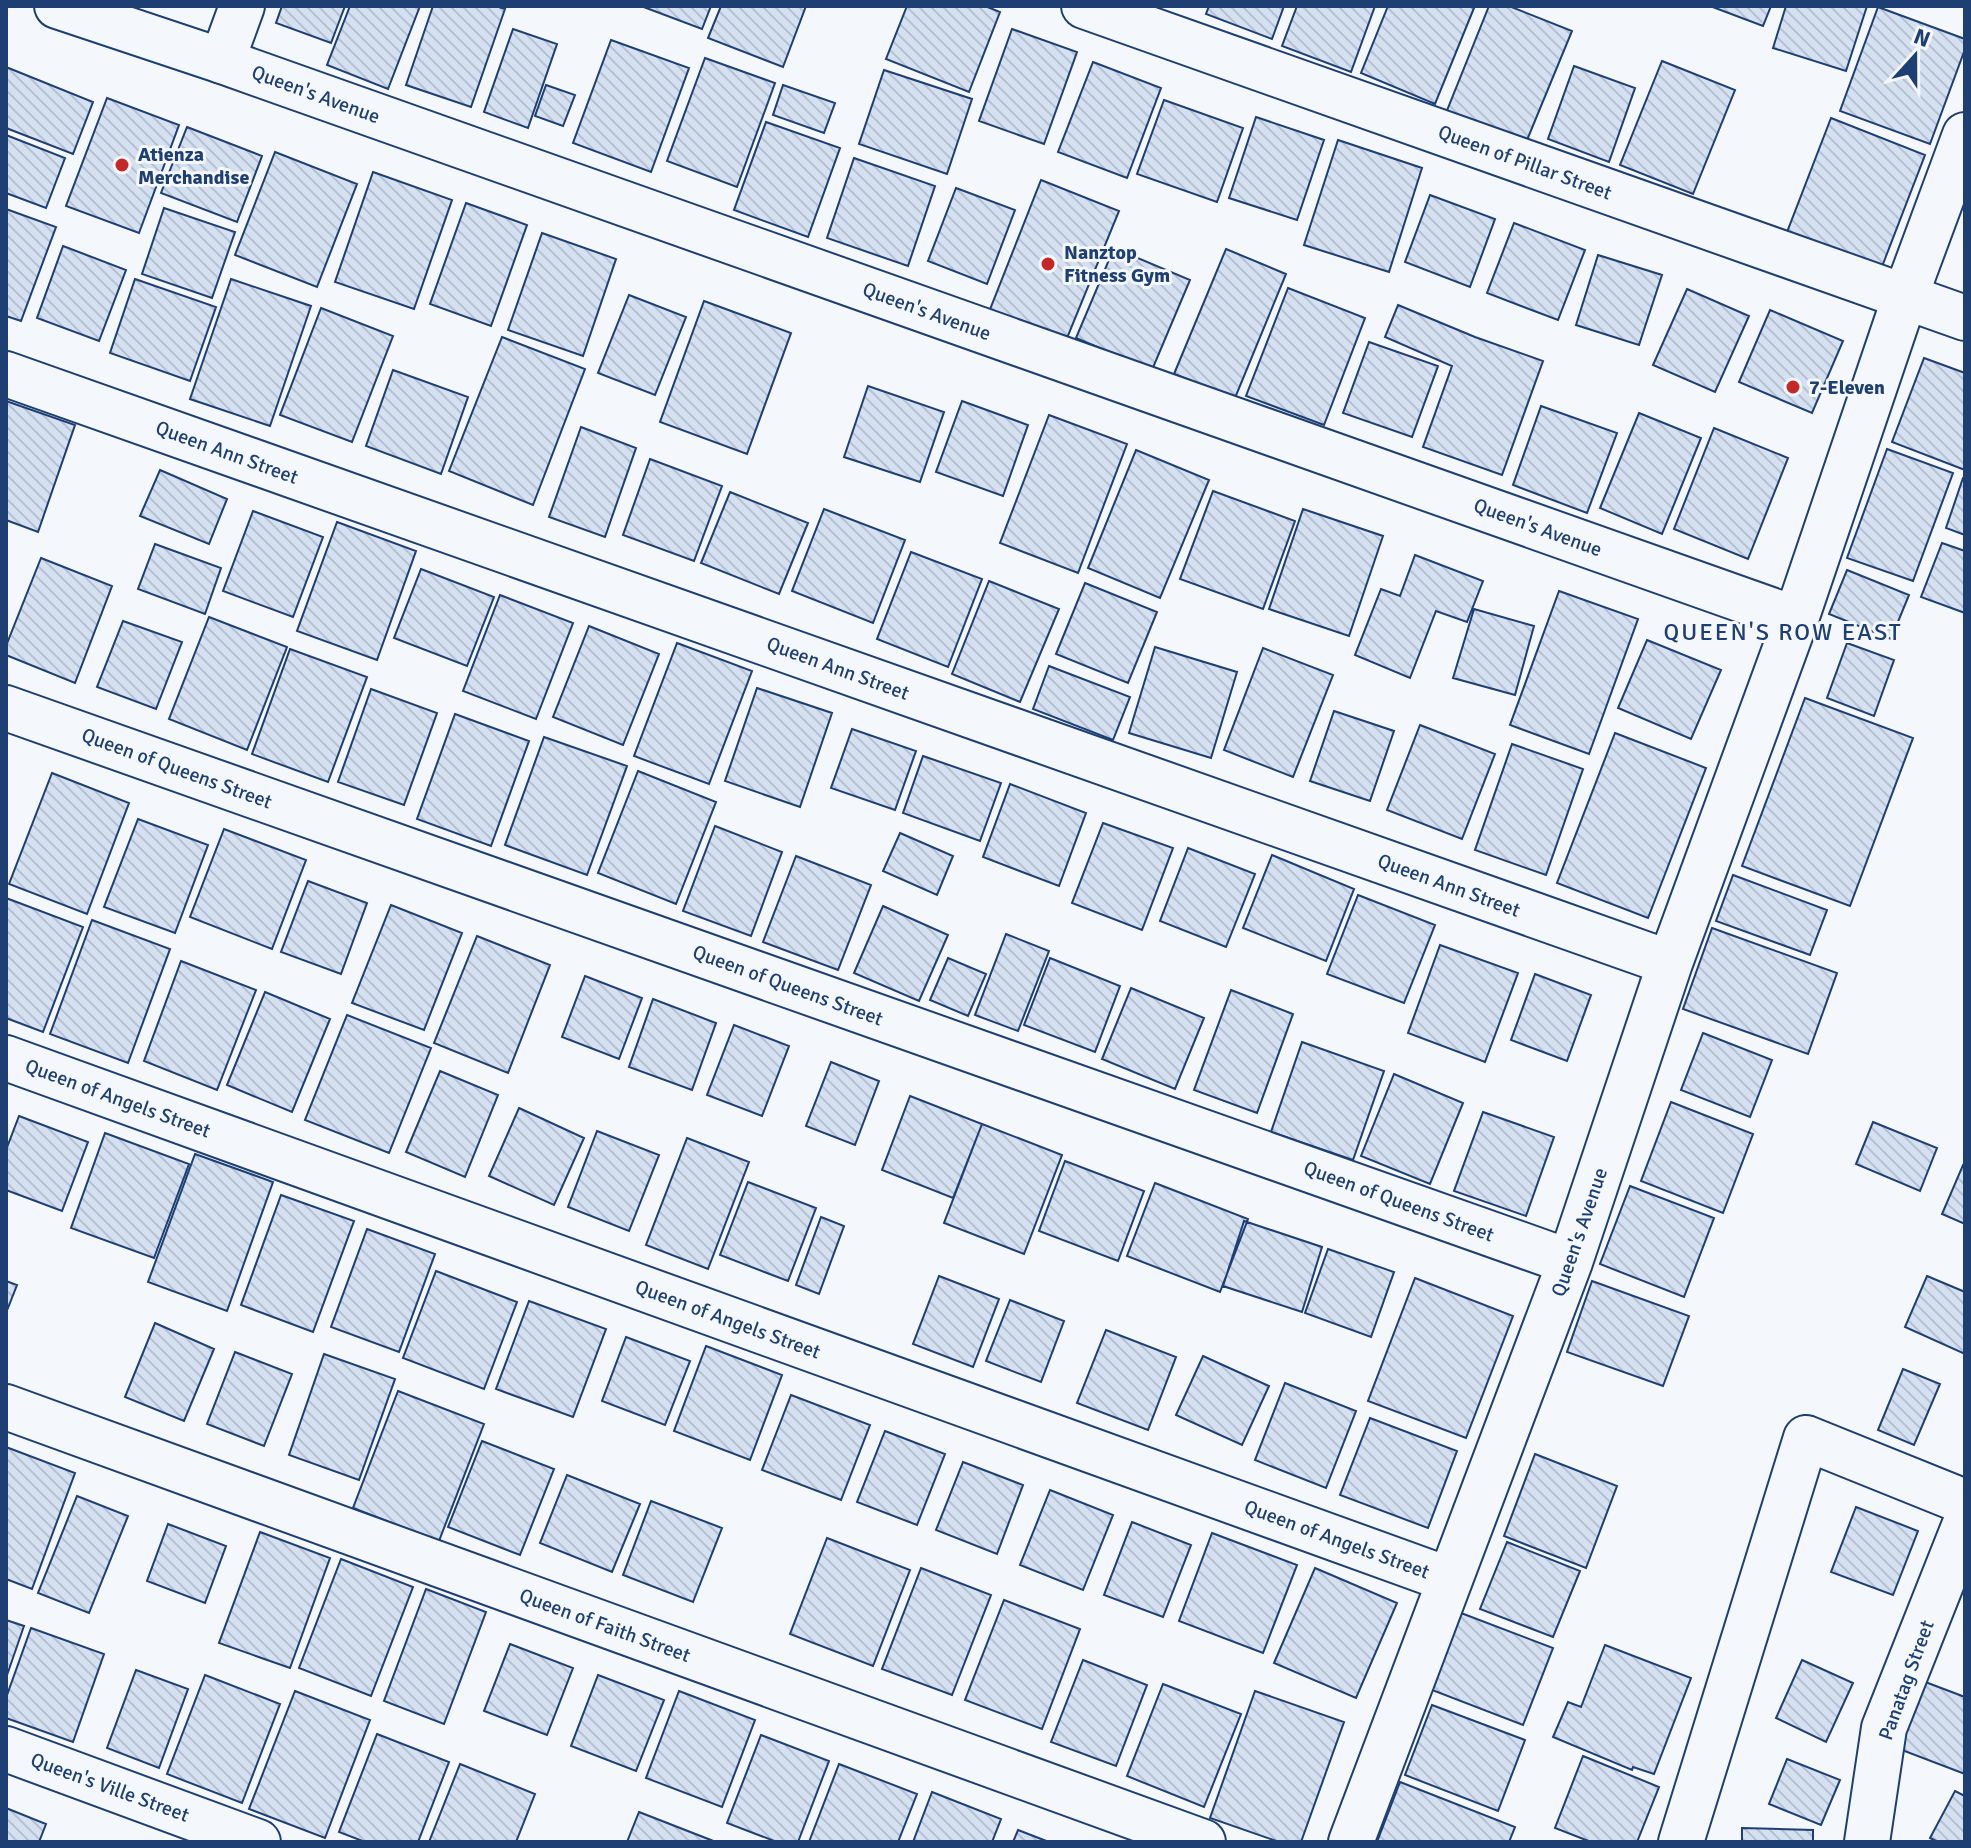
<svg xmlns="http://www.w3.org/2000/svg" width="1971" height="1848" viewBox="0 0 1971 1848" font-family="Signika,sans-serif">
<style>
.building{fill:url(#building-back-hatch);stroke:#1d3f73;stroke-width:2}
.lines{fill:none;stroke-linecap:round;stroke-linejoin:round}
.minor-casing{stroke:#1d3f73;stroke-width:48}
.tertiary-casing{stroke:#1d3f73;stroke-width:48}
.minor{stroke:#f4f7fb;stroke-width:44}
.tertiary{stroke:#f4f7fb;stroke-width:44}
.poi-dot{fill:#c62828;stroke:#f4f7fb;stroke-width:3}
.labels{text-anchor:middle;stroke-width:6;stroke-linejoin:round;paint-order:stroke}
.street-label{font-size:20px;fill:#1d3f73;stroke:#f4f7fb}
.poi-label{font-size:20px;font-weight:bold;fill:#1d3f73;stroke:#f4f7fb;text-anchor:start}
.quarter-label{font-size:24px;letter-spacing:2px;fill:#1d3f73;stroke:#f4f7fb}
</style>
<defs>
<pattern id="building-back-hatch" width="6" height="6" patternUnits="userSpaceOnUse" patternTransform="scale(2)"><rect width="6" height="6" fill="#d5e0f0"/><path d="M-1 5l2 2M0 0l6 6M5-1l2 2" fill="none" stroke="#b6c1d1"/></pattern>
</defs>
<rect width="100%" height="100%" fill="#f4f7fb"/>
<!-- building -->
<path class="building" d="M 282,6 L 345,6 L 331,43 L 276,23 Z
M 350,6 L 420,6 L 388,89 L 327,65 Z
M 433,6 L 496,6 L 505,9 L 471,107 L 406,85 Z
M 641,6 L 711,6 L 702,29 Z
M 721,6 L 806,6 L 783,67 L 708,38 Z
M 907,6 L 985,6 L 1000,12 L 969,92 L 886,59 Z
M 1209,6 L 1284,6 L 1272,39 L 1206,14 Z
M 1297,6 L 1375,6 L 1351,72 L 1282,46 Z
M 1388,6 L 1468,6 L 1474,8 L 1435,104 L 1361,73 Z
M 1489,6 L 1509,6 L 1572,31 L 1525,145 L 1446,113 Z
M 1710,6 L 1771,6 L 1763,26 Z
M 1786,6 L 1867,6 L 1846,71 L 1773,48 Z
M 1878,7 L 1965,39 L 1965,49 L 1930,144 L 1840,111 Z
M 513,29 L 557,44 L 528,128 L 484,112 Z
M 1012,29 L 1077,52 L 1044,144 L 979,121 Z
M 611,40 L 689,68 L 651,172 L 573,143 Z
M 705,58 L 775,83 L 737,187 L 667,161 Z
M 1662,61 L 1735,90 L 1693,194 L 1620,165 Z
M 1093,62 L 1161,88 L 1127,178 L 1058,152 Z
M 1574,66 L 1635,88 L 1609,162 L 1548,139 Z
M 6,67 L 93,102 L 73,154 L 6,128 Z
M 884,70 L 972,99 L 947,174 L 859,144 Z
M 546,85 L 575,95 L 563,126 L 535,116 Z
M 783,85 L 835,103 L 824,133 L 773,115 Z
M 107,98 L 179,125 L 139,233 L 66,206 Z
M 1164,100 L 1243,128 L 1217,202 L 1137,174 Z
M 1256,117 L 1324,140 L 1297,220 L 1229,198 Z
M 1831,118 L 1925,155 L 1878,277 L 1784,240 Z
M 766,122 L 840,148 L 808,237 L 734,210 Z
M 187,127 L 262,156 L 237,222 L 161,193 Z
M 6,135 L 65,158 L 46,208 L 6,193 Z
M 1338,140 L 1422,168 L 1389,272 L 1304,245 Z
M 275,152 L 357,184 L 317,287 L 235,255 Z
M 854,158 L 935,186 L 908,266 L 827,238 Z
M 373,172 L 452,200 L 414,309 L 335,282 Z
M 1041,180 L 1119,211 L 1065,343 L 989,312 Z
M 956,188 L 1015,210 L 987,284 L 928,261 Z
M 1430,195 L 1495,219 L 1470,287 L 1405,262 Z
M 466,203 L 527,225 L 491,326 L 430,304 Z
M 164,208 L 235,232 L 212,298 L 142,274 Z
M 6,209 L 56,227 L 21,321 L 6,316 Z
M 1514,223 L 1585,250 L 1558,320 L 1487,293 Z
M 542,233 L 616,259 L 583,356 L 508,330 Z
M 63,246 L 126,270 L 99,341 L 37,318 Z
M 1114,248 L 1190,280 L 1152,370 L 1076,338 Z
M 1226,249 L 1286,274 L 1235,398 L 1174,374 Z
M 1598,255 L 1662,275 L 1639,345 L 1576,325 Z
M 135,279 L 216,307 L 190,381 L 110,353 Z
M 231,279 L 311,306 L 270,426 L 190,399 Z
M 1288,288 L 1365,318 L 1324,425 L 1246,396 Z
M 1687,289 L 1749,316 L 1715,392 L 1653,365 Z
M 629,295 L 686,317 L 655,395 L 598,373 Z
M 704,301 L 791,333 L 747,454 L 660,422 Z
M 1398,305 L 1475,337 L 1543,361 L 1502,475 L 1423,447 L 1452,366 L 1385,337 Z
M 321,308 L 393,336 L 352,442 L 280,415 Z
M 1770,310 L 1843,341 L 1812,413 L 1739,382 Z
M 502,337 L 585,369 L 533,505 L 449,471 Z
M 1369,342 L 1438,366 L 1412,437 L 1343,413 Z
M 1924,358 L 1965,373 L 1965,470 L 1892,442 Z
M 393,370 L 468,397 L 441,474 L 366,446 Z
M 868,386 L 944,412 L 920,482 L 844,457 Z
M 6,401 L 75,425 L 38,532 L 6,520 Z
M 962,401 L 1028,425 L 1003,496 L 936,472 Z
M 1541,406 L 1617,433 L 1587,513 L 1513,485 Z
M 1639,413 L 1701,438 L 1662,534 L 1600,508 Z
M 1049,415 L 1127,444 L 1078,573 L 1000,543 Z
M 581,427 L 636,448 L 605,537 L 549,517 Z
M 1714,428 L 1788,458 L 1748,559 L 1674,529 Z
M 1887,449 L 1953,473 L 1913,581 L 1847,558 Z
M 1136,450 L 1209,480 L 1160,598 L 1088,568 Z
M 650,459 L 722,486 L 694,561 L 623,535 Z
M 160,470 L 227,499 L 209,544 L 140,516 Z
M 1963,478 L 1965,478 L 1965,535 L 1946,528 Z
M 1213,491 L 1295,521 L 1263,609 L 1180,579 Z
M 730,492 L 808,523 L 779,594 L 701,563 Z
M 824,509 L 905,540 L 873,623 L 792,591 Z
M 1303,509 L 1383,536 L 1349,636 L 1269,609 Z
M 253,511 L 323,537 L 293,617 L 223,591 Z
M 337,522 L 416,551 L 377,660 L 297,631 Z
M 1942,543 L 1965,551 L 1965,613 L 1921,597 Z
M 155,544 L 221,568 L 205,614 L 138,589 Z
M 911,552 L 982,579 L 948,667 L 877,639 Z
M 1415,555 L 1483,581 L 1467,622 L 1436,611 L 1410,678 L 1355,655 L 1381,589 L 1400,596 Z
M 41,558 L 112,586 L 75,683 L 6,655 L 6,646 Z
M 421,569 L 494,597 L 467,666 L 394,638 Z
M 1847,570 L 1909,595 L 1891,639 L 1829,614 Z
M 989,581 L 1059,609 L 1020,702 L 952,674 Z
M 1085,583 L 1157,612 L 1128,683 L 1056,654 Z
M 1559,591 L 1638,619 L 1589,754 L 1510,725 Z
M 500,595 L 573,623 L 536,719 L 463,691 Z
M 1474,609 L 1534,626 L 1515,695 L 1453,678 Z
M 209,617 L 287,647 L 247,750 L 169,719 Z
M 123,621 L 182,642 L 156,709 L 97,687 Z
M 589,626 L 659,654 L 623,745 L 553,717 Z
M 1647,640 L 1721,670 L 1691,739 L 1618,708 Z
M 677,643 L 752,671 L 709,784 L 634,756 Z
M 1847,643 L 1894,660 L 1874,716 L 1827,698 Z
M 1155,647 L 1237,672 L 1211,758 L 1129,733 Z
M 1263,648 L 1333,675 L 1293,777 L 1224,750 Z
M 290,649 L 367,677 L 328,782 L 252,754 Z
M 1049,666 L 1130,697 L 1113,740 L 1033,709 Z
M 757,688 L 832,713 L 800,807 L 725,781 Z
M 371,689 L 437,713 L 404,805 L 338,782 Z
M 1805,698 L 1913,738 L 1850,906 L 1742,866 Z
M 1334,711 L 1394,731 L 1370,801 L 1310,781 Z
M 455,714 L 529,741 L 491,846 L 417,819 Z
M 1420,725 L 1495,754 L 1462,839 L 1387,810 Z
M 852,729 L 916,751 L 895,810 L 831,788 Z
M 1615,733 L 1706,768 L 1648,918 L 1557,883 Z
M 544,737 L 627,766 L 587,875 L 505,845 Z
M 1512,744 L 1583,769 L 1546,875 L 1475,850 Z
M 923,756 L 1001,783 L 980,841 L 903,813 Z
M 638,771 L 716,802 L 676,904 L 598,873 Z
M 52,773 L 129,803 L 87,914 L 9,884 Z
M 1010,784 L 1086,813 L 1059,886 L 983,857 Z
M 138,819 L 208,845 L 175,933 L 104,907 Z
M 1103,823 L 1173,848 L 1142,930 L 1072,903 Z
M 715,826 L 782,852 L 751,936 L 683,911 Z
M 224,829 L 306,860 L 272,949 L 190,917 Z
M 900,833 L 953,856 L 937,895 L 883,871 Z
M 1188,848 L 1255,874 L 1226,947 L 1160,921 Z
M 1272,855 L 1354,889 L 1326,961 L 1243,928 Z
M 796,856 L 871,885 L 838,970 L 763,942 Z
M 1733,875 L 1827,910 L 1810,955 L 1716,921 Z
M 308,881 L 367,903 L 341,974 L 281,952 Z
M 1358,895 L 1435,925 L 1404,1003 L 1327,974 Z
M 6,898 L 83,927 L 43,1032 L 6,1018 Z
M 391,905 L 462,933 L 424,1030 L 352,1003 Z
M 883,906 L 948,935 L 919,1001 L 854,973 Z
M 92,920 L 170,949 L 128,1063 L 50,1034 Z
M 1712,928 L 1837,973 L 1808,1054 L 1683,1009 Z
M 1006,934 L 1049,951 L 1018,1031 L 975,1015 Z
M 477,936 L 550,965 L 508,1073 L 434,1043 Z
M 1440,945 L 1518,973 L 1485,1062 L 1408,1033 Z
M 948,958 L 986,974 L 968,1016 L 930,1000 Z
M 1050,958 L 1120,986 L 1095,1052 L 1024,1025 Z
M 181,961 L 256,990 L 217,1090 L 144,1061 Z
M 1535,974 L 1591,995 L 1567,1061 L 1511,1040 Z
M 585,976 L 642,998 L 619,1059 L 562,1037 Z
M 1131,988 L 1204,1018 L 1175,1089 L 1102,1059 Z
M 1231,990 L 1293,1014 L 1257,1113 L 1194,1090 Z
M 265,992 L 330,1019 L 292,1112 L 227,1085 Z
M 653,999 L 716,1023 L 692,1090 L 629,1067 Z
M 347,1015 L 431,1048 L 389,1153 L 305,1120 Z
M 734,1025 L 789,1046 L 762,1116 L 707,1095 Z
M 1703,1033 L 1772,1060 L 1750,1117 L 1681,1090 Z
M 1302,1042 L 1384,1071 L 1353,1160 L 1271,1132 Z
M 831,1062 L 879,1081 L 855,1145 L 806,1126 Z
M 440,1071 L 498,1095 L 465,1177 L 406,1152 Z
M 1394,1074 L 1463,1103 L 1430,1184 L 1361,1156 Z
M 910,1096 L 982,1124 L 953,1198 L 882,1170 Z
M 1671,1102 L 1753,1134 L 1723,1213 L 1641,1181 Z
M 519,1108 L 584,1138 L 554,1205 L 489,1176 Z
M 1483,1112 L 1554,1137 L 1526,1216 L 1454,1191 Z
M 19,1116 L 88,1142 L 62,1211 L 6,1190 L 6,1150 Z
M 1873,1122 L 1937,1148 L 1920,1191 L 1856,1164 Z
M 982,1124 L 1062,1155 L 1024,1254 L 944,1223 Z
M 597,1131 L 659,1155 L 629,1231 L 568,1207 Z
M 105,1133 L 189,1164 L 154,1258 L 71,1228 Z
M 687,1138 L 749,1162 L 708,1269 L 646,1245 Z
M 195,1154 L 273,1182 L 227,1311 L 148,1282 Z
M 1065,1161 L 1144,1191 L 1118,1261 L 1039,1231 Z
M 1963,1165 L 1965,1166 L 1965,1224 L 1942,1214 Z
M 748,1182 L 816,1208 L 788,1281 L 720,1255 Z
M 1155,1183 L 1248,1219 L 1220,1292 L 1127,1256 Z
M 1630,1186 L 1714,1218 L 1684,1297 L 1600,1264 Z
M 281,1195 L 354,1221 L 313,1332 L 241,1305 Z
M 821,1217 L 844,1226 L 819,1294 L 796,1285 Z
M 1244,1221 L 1322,1247 L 1302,1312 L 1223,1286 Z
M 367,1229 L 435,1254 L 399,1352 L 331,1327 Z
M 1328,1249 L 1394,1272 L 1371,1337 L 1305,1313 Z
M 436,1271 L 517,1302 L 484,1389 L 403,1358 Z
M 939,1276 L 999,1299 L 973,1367 L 913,1344 Z
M 1927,1276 L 1965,1292 L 1965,1354 L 1905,1327 Z
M 1415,1278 L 1513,1316 L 1466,1438 L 1368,1401 Z
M 6,1281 L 17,1285 L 6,1313 Z
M 1592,1281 L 1689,1316 L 1663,1386 L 1567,1352 Z
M 1010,1300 L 1064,1321 L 1041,1382 L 986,1361 Z
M 529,1301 L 606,1329 L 573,1417 L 496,1389 Z
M 155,1323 L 214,1349 L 184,1421 L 125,1397 Z
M 1106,1330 L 1176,1357 L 1148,1430 L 1077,1403 Z
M 626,1337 L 690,1361 L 665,1425 L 602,1401 Z
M 706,1346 L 782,1375 L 750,1460 L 674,1431 Z
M 235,1352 L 292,1374 L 264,1446 L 207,1424 Z
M 324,1354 L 395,1379 L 359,1480 L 289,1455 Z
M 1203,1356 L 1269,1386 L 1242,1445 L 1176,1415 Z
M 1903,1369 L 1940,1384 L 1914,1445 L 1878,1430 Z
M 1285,1383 L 1356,1411 L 1326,1488 L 1255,1460 Z
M 398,1391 L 484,1424 L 439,1541 L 353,1508 Z
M 791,1395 L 870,1425 L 841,1500 L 762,1470 Z
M 1370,1418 L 1457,1451 L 1428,1528 L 1340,1495 Z
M 885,1431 L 945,1454 L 917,1525 L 857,1502 Z
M 482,1441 L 554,1469 L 520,1555 L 448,1527 Z
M 6,1447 L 75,1473 L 32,1589 L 6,1579 Z
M 1535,1454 L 1617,1486 L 1586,1568 L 1504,1536 Z
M 963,1462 L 1023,1485 L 997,1554 L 936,1530 Z
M 567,1475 L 640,1504 L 612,1572 L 540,1543 Z
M 1050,1490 L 1113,1515 L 1083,1590 L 1020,1565 Z
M 77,1496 L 128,1516 L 89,1613 L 38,1593 Z
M 651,1501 L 722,1528 L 693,1602 L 623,1575 Z
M 1856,1507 L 1918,1531 L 1893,1595 L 1831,1572 Z
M 1132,1522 L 1191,1545 L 1163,1617 L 1104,1595 Z
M 168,1524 L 226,1546 L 205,1603 L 147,1581 Z
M 260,1532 L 330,1558 L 290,1668 L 219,1643 Z
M 1212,1533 L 1297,1565 L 1263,1653 L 1179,1621 Z
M 827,1538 L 910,1570 L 873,1666 L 790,1634 Z
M 1507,1542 L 1580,1571 L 1553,1637 L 1480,1609 Z
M 341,1559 L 413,1587 L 371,1696 L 299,1668 Z
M 921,1568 L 991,1595 L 952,1695 L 882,1669 Z
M 1315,1568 L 1397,1603 L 1356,1698 L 1274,1663 Z
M 426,1589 L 486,1612 L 444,1724 L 384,1701 Z
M 1004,1600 L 1080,1629 L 1042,1729 L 965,1700 Z
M 1461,1613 L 1553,1648 L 1523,1725 L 1432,1690 Z
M 6,1620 L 24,1626 L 6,1678 Z
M 31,1628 L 104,1654 L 73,1742 L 6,1718 L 6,1698 Z
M 510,1644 L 573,1668 L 547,1735 L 484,1711 Z
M 1605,1645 L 1691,1678 L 1654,1774 L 1633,1767 L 1632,1770 L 1553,1737 L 1568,1702 L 1581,1707 Z
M 1083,1660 L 1147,1685 L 1116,1766 L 1051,1742 Z
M 1802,1660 L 1853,1683 L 1826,1742 L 1776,1718 Z
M 136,1670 L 188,1689 L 159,1768 L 107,1748 Z
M 205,1675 L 280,1704 L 242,1803 L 167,1774 Z
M 598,1675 L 664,1700 L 636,1771 L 571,1746 Z
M 1912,1677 L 1965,1697 L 1965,1774 L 1886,1744 Z
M 1163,1684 L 1241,1714 L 1204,1807 L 1127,1776 Z
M 295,1691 L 370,1720 L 325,1838 L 249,1809 Z
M 679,1691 L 755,1720 L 722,1807 L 646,1778 Z
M 1255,1691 L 1344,1722 L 1301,1842 L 1279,1842 L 1210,1818 Z
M 1432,1705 L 1525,1740 L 1498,1811 L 1405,1775 Z
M 377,1734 L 449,1762 L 418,1842 L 365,1842 L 339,1832 Z
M 761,1735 L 829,1761 L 798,1842 L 777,1842 L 727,1823 Z
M 1583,1756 L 1659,1787 L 1637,1842 L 1591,1842 L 1555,1828 Z
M 1787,1759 L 1840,1780 L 1821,1825 L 1769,1804 Z
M 460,1764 L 535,1794 L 516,1842 L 429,1842 Z
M 839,1764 L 917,1794 L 898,1842 L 809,1842 Z
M 1400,1782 L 1515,1827 L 1509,1842 L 1377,1842 Z
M 1955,1791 L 1965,1796 L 1965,1842 L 1938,1842 L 1930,1838 Z
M 932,1792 L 1001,1819 L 992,1842 L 913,1842 Z
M 6,1808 L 46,1824 L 39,1842 L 6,1842 Z
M 639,1812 L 716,1842 L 627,1842 Z
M 1742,1828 L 1813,1830 L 1813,1842 L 1742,1842 Z
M 1018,1830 L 1049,1842 L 1013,1842 Z"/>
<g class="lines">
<!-- minor casing -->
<g class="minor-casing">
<path id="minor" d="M 1084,6 L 1965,318
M 222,61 L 242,6
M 6,374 L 1670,963
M 6,708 L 1570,1262
M 6,1058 L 1450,1580
M 6,1407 L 1203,1842
M 6,1749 L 258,1842
M 1351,1842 L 1570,1262 L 1670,963 L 1796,619
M 1681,1842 L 1806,1438 L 1965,1502
M 1867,1842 L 1884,1728 L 1965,1524"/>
</g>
<!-- tertiary casing -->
<g class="tertiary-casing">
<path id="tertiary" d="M 57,6 L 222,61 L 1796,619 L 1905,297 L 1965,135"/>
</g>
<!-- minor -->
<use href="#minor" class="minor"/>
<!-- tertiary -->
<use href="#tertiary" class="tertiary"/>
</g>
<!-- markers -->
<g class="poi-dot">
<circle cx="122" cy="165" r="8"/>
<circle cx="1048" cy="264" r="8"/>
<circle cx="1793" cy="387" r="8"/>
</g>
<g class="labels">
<!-- street labels -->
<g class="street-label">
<text transform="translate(316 94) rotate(20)" y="7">Queen's Avenue</text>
<text transform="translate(1525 162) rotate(20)" y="7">Queen of Pillar Street</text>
<text transform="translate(927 311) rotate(20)" y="7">Queen's Avenue</text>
<text transform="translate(227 452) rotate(20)" y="7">Queen Ann Street</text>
<text transform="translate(1538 527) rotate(20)" y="7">Queen's Avenue</text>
<text transform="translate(838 668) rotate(20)" y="7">Queen Ann Street</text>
<text transform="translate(177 768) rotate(20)" y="7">Queen of Queens Street</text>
<text transform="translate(1449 885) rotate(20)" y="7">Queen Ann Street</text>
<text transform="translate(788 985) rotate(20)" y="7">Queen of Queens Street</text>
<text transform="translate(118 1098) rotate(20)" y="7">Queen of Angels Street</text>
<text transform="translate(1399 1201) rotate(20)" y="7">Queen of Queens Street</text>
<text transform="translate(1579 1232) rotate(-71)" y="7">Queen's Avenue</text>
<text transform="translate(728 1319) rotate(20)" y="7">Queen of Angels Street</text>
<text transform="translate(1337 1539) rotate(20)" y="7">Queen of Angels Street</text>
<text transform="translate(605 1625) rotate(20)" y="7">Queen of Faith Street</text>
<text transform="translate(1906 1680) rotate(-70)" y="7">Panatag Street</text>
<text transform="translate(110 1787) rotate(20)" y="7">Queen's Ville Street</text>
</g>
<!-- poi labels -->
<g class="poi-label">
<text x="138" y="161">Atienza<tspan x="138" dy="23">Merchandise</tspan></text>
<text x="1064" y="259">Nanztop<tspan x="1064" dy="23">Fitness Gym</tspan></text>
<text x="1809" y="394">7-Eleven</text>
</g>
<!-- quarter labels -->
<g class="quarter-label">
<text x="1783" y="640">QUEEN'S ROW EAST</text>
</g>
</g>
<!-- border -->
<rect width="1971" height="1848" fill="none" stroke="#1d3f73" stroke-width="16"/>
<!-- north arrow -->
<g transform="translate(1915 56) rotate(21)" stroke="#f4f7fb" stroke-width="6" paint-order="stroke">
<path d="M0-6L14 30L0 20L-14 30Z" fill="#1d3f73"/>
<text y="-12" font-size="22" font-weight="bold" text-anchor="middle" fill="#1d3f73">N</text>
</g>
</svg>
